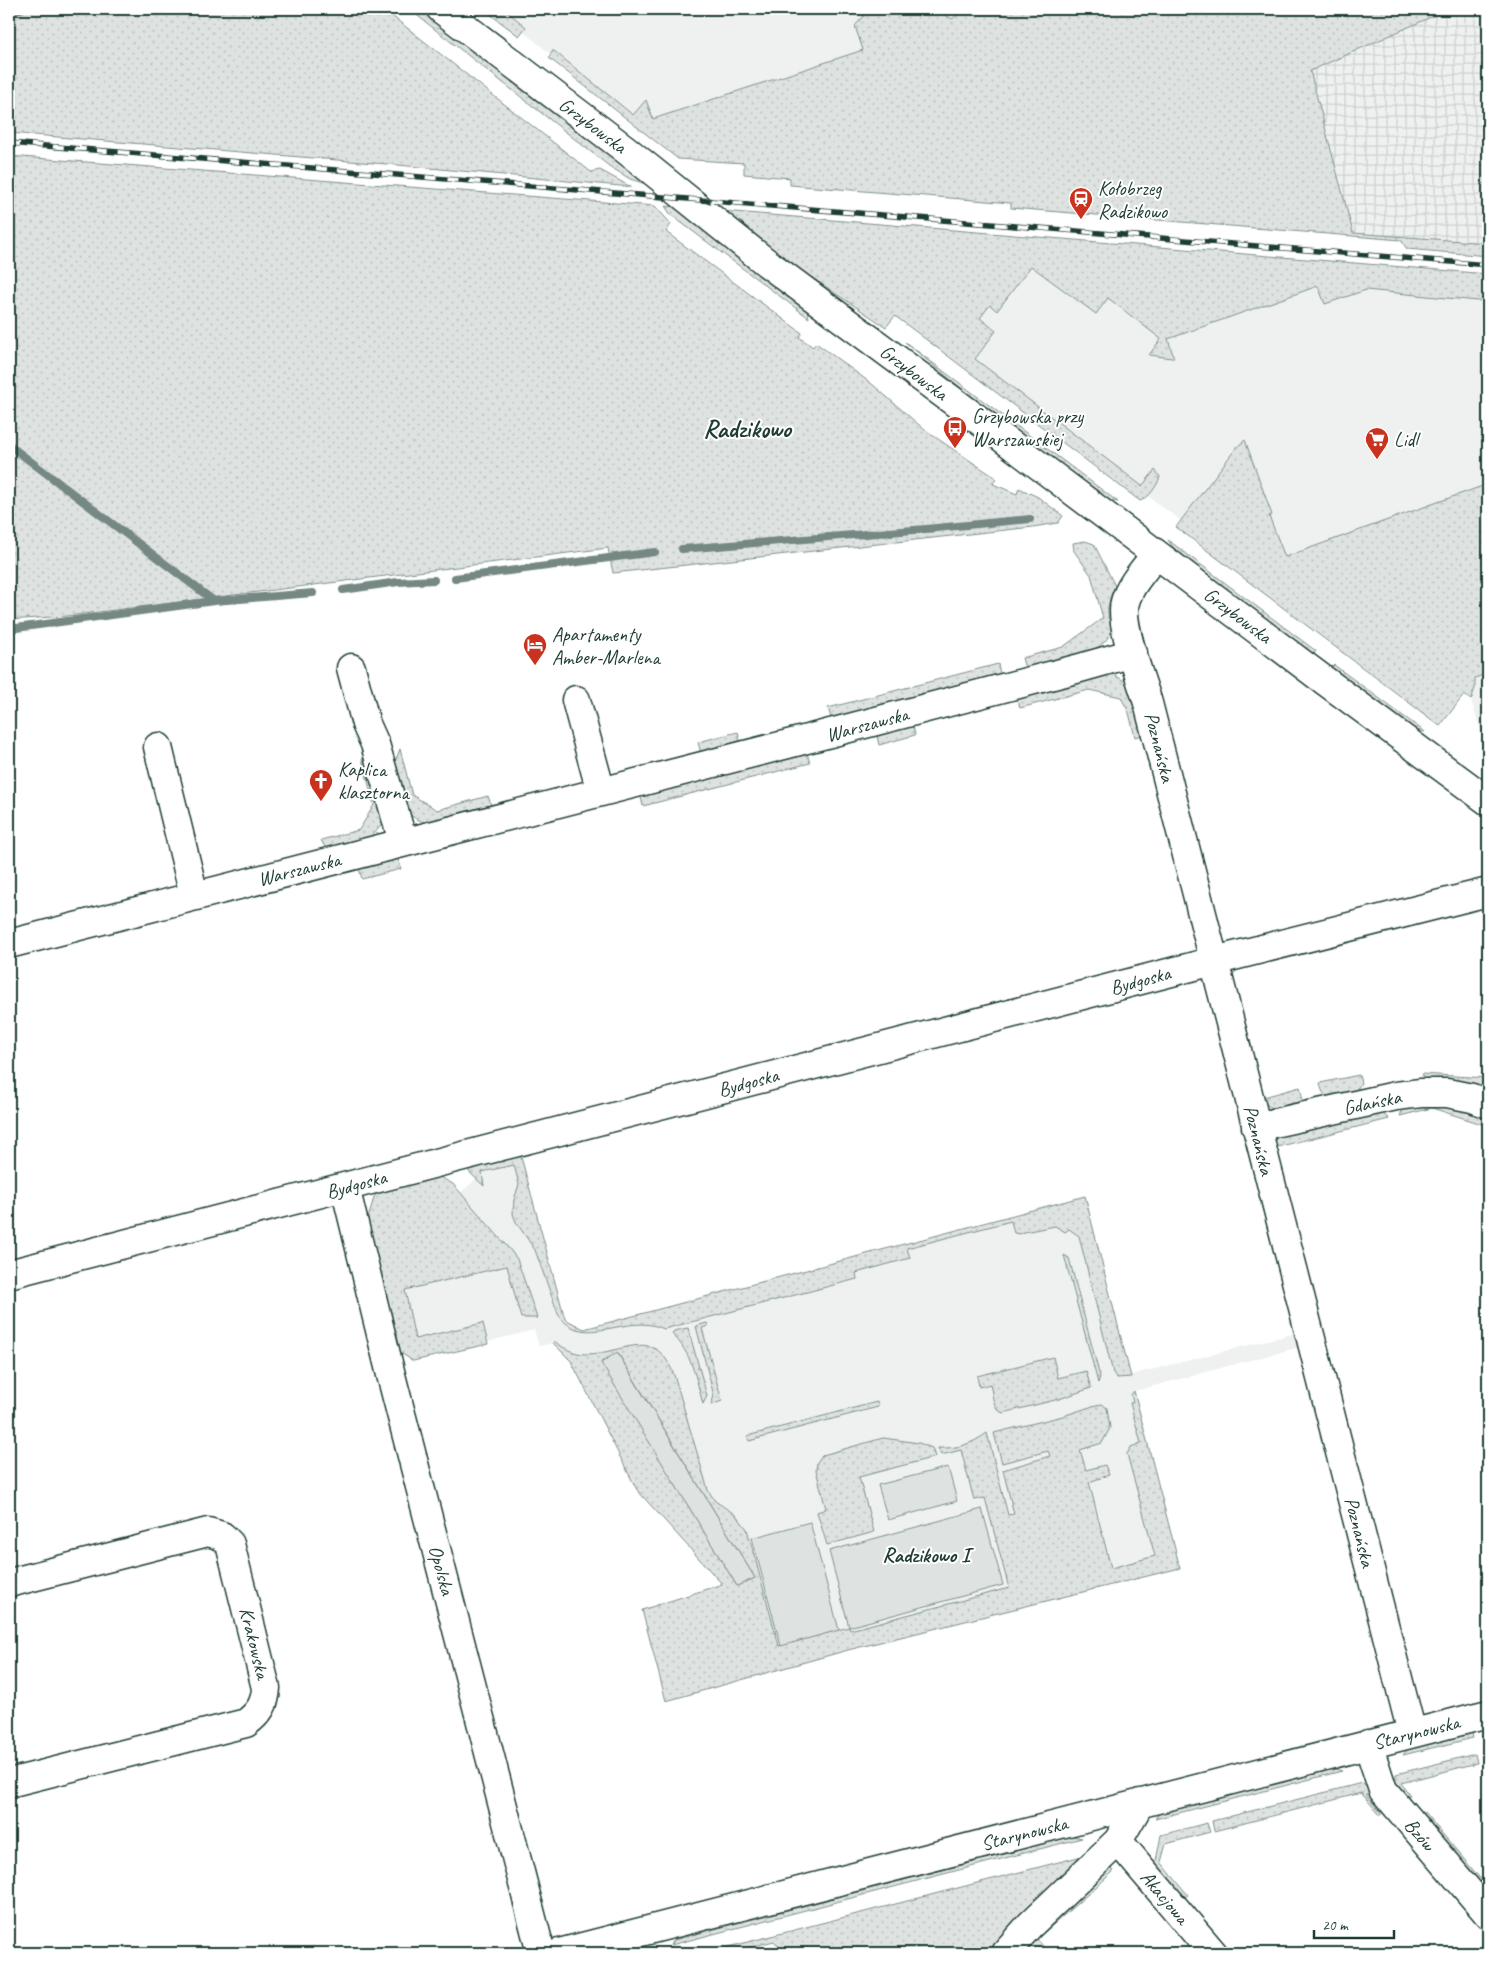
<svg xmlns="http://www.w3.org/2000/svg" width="1497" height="1962" viewBox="0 0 1497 1962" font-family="Caveat,sans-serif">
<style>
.built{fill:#eef1f0}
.industrial{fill:url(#industrial-grid)}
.green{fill:url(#green-dots);stroke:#7e908b;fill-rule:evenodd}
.pitch{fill:#dee3e2;stroke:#7e908b}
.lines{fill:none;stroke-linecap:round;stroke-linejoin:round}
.stream{stroke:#758883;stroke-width:8}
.minor-casing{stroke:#1f3d34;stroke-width:31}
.minor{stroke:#fff;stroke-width:28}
.rail-casing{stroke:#1f3d34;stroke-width:5.5}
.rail{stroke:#fff;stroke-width:4;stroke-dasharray:11;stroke-linecap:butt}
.labels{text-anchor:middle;stroke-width:4;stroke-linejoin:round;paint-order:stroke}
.street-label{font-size:20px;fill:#1f3d34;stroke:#fff}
.poi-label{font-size:20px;fill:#1f3d34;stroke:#fff;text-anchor:start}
.neighbourhood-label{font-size:21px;font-weight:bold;fill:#1f3d34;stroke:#fff}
.district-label{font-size:25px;font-weight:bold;fill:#1f3d34;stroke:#fff}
</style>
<defs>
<pattern id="industrial-grid" width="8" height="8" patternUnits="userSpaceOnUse" patternTransform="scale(1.25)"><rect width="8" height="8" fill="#eef1f0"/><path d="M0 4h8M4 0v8" fill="none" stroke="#ccd0ce"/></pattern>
<pattern id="green-dots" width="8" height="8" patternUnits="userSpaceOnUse" patternTransform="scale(1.25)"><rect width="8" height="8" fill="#dee3e2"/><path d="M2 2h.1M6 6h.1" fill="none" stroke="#bec4c2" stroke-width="1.8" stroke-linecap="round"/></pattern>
</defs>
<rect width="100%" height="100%" fill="#fff"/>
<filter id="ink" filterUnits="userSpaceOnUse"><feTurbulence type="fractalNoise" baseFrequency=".02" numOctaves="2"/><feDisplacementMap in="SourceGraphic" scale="10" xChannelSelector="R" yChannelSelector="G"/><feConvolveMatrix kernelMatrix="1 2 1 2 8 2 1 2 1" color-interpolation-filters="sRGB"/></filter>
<g filter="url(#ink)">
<!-- built -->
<path class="built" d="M 496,9 L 1025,9 L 643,130 Z
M 920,239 L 1311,269 L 1488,286 L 1488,495 L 1257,578 L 891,303 Z
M 1488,663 L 1488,755 L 1471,700 L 1475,688 L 1475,678 Z
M 520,1153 L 565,1319 L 584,1329 L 1085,1196 L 1131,1375 L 1292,1334 L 1297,1325 L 1306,1355 L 1296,1348 L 1135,1391 L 1180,1568 L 848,1650 L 666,1701 L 642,1610 L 722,1584 L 637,1490 L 571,1361 L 553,1343 L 539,1346 L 534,1330 L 416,1360 L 382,1192 L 459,1194 L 476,1179 L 485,1162 Z"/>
<!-- industrial -->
<path class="industrial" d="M 1449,9 L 1488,9 L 1488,243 L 1353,233 L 1310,70 Z"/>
<!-- green -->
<path class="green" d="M 9,9 L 383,9 L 591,172 L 600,170 L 631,187 L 398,165 L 9,133 Z
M 409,9 L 419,9 L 553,109 L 649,185 L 630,179 L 609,166 Z
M 483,9 L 504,9 L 526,27 L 519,36 Z
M 870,9 L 936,9 L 952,19 L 965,9 L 1449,9 L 1310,71 L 1353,233 L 1488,243 L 1488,256 L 1407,249 L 1401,240 L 1011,208 L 1011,203 L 790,185 L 790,178 L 744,174 L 744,163 L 678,159 L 549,58 L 552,51 L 554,51 L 633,115 L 646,100 L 653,119 L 863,50 L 855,26 Z
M 9,156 L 655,206 L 671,224 L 666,232 L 802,333 L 799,337 L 813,347 L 816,343 L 872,384 L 926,431 L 996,478 L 993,484 L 1017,494 L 1019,488 L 1038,497 L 1063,516 L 1058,523 L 1033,527 L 613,573 L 608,548 L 67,616 L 9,620 Z
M 665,206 L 676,207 L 807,309 L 809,318 L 671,215 Z
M 722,211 L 1488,274 L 1488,302 L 1366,290 L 1325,304 L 1318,286 L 1168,339 L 1174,358 L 1172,358 L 1149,355 L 1161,339 L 1108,298 L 1096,314 L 1031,266 L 997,311 L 990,305 L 980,318 L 996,331 L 975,359 L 1142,486 L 1155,470 L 1160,477 C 1157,486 1149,498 1140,501 L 895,316 L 886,327 L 790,263 Z
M 905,342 L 1118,502 L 1108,500 L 973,398 Z
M 1245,440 L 1272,515 L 1269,516 L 1285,557 L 1488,484 L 1488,673 L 1475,678 L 1475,688 L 1471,700 L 1464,695 L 1440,726 L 1176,527 L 1237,447 Z
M 1168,540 L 1316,651 L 1313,655 L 1178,554 Z
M 1085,541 L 1094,544 L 1115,586 C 1111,594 1108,603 1108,612 C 1108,618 1112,625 1111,631 C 1106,655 1047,666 1026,672 L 1022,658 L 1063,647 L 1103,618 L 1091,575 L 1074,551 L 1073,543 Z
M 998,664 L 1001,678 L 832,721 L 828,708 Z
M 1334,665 L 1425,732 L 1411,729 L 1331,668 Z
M 1105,674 L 1113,674 L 1129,684 L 1143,735 L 1135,737 L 1129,713 L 1121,697 L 1089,690 L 1020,708 L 1017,696 Z
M 912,722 L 915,735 L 879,745 L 876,732 Z
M 738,732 L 741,745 L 701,754 L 698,742 Z
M 400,749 L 412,795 L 437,810 L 488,796 L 493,810 L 433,824 C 422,822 413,819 405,810 L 394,764 Z
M 806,750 L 810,763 L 643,806 L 640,793 Z
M 369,757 L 384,818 C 375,844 350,844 326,849 L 321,840 L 359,830 L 374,805 L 362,759 Z
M 397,855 L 401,869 L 362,879 L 358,865 Z
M 1277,954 L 1277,957 L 1238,967 L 1230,981 L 1260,1098 L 1300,1087 C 1311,1118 1269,1117 1257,1094 L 1227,978 L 1239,963 Z
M 1421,1074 L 1488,1078 L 1488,1092 L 1425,1082 Z
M 1359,1075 L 1361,1083 L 1354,1094 C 1337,1098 1324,1105 1320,1083 Z
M 1404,1106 L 1453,1106 L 1488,1116 L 1488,1126 L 1432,1108 L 1400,1116 Z
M 1380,1111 L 1389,1119 L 1273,1148 L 1273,1141 L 1281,1135 Z
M 520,1153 L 565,1319 L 584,1329 L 1085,1196 L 1131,1377 L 1117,1378 L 1113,1373 L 1079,1236 L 1069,1229 L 1065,1232 L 1055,1226 L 1024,1232 L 1020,1234 L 1014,1233 L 1011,1221 L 907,1248 L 910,1258 L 856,1273 L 857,1279 L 664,1329 C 626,1311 583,1352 558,1314 L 535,1250 L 516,1222 L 513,1214 L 514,1200 L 519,1184 L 514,1165 L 482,1172 L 484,1186 L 469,1172 L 470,1166 Z
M 438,1176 L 453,1184 L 511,1251 L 517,1259 L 537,1318 L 521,1318 L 507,1266 L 405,1290 L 415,1339 L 483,1323 L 488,1344 L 413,1361 L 396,1350 L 366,1226 L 374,1197 L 384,1185 Z
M 1064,1255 L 1069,1258 L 1100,1377 L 1098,1383 Z
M 707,1323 L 708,1326 L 702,1328 L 722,1401 L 711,1405 L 714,1396 L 696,1326 Z
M 688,1328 L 707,1396 L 703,1404 C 696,1379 692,1353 672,1334 L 674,1331 Z
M 554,1341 C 563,1348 574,1354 586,1354 C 625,1354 656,1323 675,1378 L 708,1490 L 715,1501 L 736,1515 L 747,1529 L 779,1646 L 849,1627 L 850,1630 L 1009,1588 L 985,1498 L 974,1500 L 961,1450 L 941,1455 L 938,1448 C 957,1449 972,1444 987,1433 L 1008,1515 L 1014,1514 L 1003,1470 L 1050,1456 L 1048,1451 L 1002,1463 L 994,1433 L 1063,1416 L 1096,1405 L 1102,1404 L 1107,1408 L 1110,1428 L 1102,1443 L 1080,1450 L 1086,1470 L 1105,1465 L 1109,1475 L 1089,1482 L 1111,1568 L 1155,1556 L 1127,1454 L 1131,1447 L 1141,1443 L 1130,1403 L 1133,1402 L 1131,1395 L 1134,1391 L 1180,1568 L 848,1650 L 666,1701 L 642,1610 L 722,1584 L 637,1490 L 571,1361 L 553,1343 ZM 618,1353 L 755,1578 L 737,1586 L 601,1362 Z
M 1053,1357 L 1058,1378 L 1086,1371 L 1091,1388 L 1059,1399 L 1003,1413 C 992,1409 993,1394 990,1384 L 979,1387 L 977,1376 Z
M 877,1402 L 878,1407 L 749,1441 L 747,1436 Z
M 883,1438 L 919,1443 L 932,1448 L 935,1457 L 859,1477 L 874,1532 L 827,1545 L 817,1512 L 826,1509 L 816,1470 L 817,1462 L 823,1455 Z
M 1472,1733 L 1473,1738 L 1403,1755 L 1408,1749 Z
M 1475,1754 L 1477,1763 L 1401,1783 L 1410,1795 L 1402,1796 C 1396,1790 1395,1783 1396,1774 Z
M 1332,1768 L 1342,1771 L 1155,1819 L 1160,1812 Z
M 1362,1783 L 1372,1793 L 1366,1795 L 1382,1814 L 1380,1815 L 1361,1793 L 1214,1831 L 1212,1821 Z
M 1424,1812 L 1485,1884 L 1480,1888 L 1420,1819 Z
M 1207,1823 L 1210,1832 L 1166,1844 L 1161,1862 L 1188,1895 L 1183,1899 L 1155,1866 L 1161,1835 Z
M 1073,1836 L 1082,1838 L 671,1945 L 674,1940 L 711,1930 Z
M 1090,1854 L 1002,1941 L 992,1953 L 785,1953 L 774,1941 L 727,1953 L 705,1953 Z
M 1110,1867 L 1114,1871 L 1037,1939 L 1043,1946 L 1036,1953 L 1019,1953 Z"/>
<!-- pitch -->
<path class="pitch" d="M 617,1352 L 755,1578 L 737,1586 L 601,1363 Z
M 948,1467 L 957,1501 L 888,1520 L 878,1485 Z
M 982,1509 L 1003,1585 L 849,1627 L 829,1551 Z
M 810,1522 L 839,1630 L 781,1646 L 752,1538 Z"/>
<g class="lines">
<!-- stream -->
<path class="stream" d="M 9,12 L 20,9
M 9,445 L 214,601 L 313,593
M 682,549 L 926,529 L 1030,519
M 455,578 L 655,552
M 343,590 L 398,582 L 434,580
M 9,629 L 214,601"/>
<!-- minor casing -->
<g class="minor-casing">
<path id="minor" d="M 441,9 L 625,149 L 767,263 L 980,421 L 1317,675 L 1488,801
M 1156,554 C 1145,569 1130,584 1125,602 C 1119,624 1141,679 1148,703 L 1412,1733
M 351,668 L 366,724 L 375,744 L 403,842
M 576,700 L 601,792
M 158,747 L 194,895
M 9,944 L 788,744 L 1080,668 L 1133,653
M 1256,1127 L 1396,1096 L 1421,1093 L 1447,1093 L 1472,1098 L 1488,1104
M 345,1187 L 391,1375 L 541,1953
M 9,1274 L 1214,961 L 1488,892
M 9,1583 L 208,1532 L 222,1536 L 230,1544 L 266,1688 C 265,1705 259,1713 246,1723 L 9,1783
M 1368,1744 L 1383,1790 L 1488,1914
M 1118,1841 L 1213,1953
M 559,1953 L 1488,1714
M 1005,1953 L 1030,1925 L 1118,1841 L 1140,1803"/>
</g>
<!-- minor -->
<use href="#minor" class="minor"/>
<!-- rail casing -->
<g class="rail-casing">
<path id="rail" d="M 9,143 L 1488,265"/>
</g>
<!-- rail -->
<use href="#rail" class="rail"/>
</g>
</g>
<!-- icons -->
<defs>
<g id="station-pin" transform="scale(1.25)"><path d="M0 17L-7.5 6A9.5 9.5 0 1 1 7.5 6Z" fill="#c8321e" stroke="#fff"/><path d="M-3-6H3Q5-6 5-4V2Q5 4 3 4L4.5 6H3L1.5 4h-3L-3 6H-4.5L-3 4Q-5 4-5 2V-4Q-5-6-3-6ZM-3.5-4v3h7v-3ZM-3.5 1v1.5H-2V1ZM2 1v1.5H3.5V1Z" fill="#fff"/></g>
<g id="bus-pin" transform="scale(1.25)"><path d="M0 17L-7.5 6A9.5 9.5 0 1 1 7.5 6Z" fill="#c8321e" stroke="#fff"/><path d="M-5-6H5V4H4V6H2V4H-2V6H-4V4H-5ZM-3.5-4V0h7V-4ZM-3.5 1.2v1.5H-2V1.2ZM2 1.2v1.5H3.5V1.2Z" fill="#fff"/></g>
<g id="supermarket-pin" transform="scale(1.25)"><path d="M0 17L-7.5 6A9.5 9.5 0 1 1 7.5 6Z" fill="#c8321e" stroke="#fff"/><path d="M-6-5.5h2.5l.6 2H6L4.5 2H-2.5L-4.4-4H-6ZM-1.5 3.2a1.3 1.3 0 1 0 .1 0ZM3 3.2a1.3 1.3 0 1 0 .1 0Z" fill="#fff"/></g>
<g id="hotel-pin" transform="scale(1.25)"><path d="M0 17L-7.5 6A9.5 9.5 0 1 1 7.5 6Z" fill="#c8321e" stroke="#fff"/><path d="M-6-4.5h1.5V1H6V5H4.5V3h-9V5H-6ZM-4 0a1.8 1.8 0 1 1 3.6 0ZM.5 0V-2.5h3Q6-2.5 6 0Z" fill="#fff"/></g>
<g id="church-pin" transform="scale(1.25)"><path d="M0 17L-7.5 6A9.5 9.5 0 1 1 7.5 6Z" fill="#c8321e" stroke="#fff"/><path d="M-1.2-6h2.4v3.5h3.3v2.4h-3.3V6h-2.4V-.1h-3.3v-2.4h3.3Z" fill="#fff"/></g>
</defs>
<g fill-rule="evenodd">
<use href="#station-pin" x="1081" y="199"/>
<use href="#bus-pin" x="955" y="428"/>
<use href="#supermarket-pin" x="1377" y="439"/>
<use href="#hotel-pin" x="535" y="645"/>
<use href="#church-pin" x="321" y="781"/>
</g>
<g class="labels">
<!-- street labels -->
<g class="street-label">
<text transform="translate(593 125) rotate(37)" y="7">Grzybowska</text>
<text transform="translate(914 372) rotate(37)" y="7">Grzybowska</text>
<text transform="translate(1238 615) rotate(37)" y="7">Grzybowska</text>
<text transform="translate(867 724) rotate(-15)" y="7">Warszawska</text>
<text transform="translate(1160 747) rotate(76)" y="7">Poznańska</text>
<text transform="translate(299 869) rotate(-14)" y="7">Warszawska</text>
<text transform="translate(1140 980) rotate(-15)" y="7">Bydgoska</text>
<text transform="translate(748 1082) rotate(-15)" y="7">Bydgoska</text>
<text transform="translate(1372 1102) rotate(-12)" y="7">Gdańska</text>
<text transform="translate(1259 1140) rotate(76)" y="7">Poznańska</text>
<text transform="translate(356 1184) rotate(-15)" y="7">Bydgoska</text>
<text transform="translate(1360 1532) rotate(76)" y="7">Poznańska</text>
<text transform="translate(442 1570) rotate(75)" y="7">Opolska</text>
<text transform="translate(255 1643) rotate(76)" y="7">Krakowska</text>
<text transform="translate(1416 1732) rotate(-14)" y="7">Starynowska</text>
<text transform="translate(1024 1833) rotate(-14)" y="7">Starynowska</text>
<text transform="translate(1420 1834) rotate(50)" y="7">Bzów</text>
<text transform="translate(1165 1897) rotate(50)" y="7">Akacjowa</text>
</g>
<!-- poi labels -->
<g class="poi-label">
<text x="1098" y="195">Kołobrzeg<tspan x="1098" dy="23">Radzikowo</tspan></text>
<text x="972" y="423">Grzybowska przy<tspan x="972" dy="23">Warszawskiej</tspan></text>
<text x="1394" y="446">Lidl</text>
<text x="552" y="641">Apartamenty<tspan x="552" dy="23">Amber-Marlena</tspan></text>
<text x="338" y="776">Kaplica<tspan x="338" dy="23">klasztorna</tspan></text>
</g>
<!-- neighbourhood labels -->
<g class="neighbourhood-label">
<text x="926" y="1562">Radzikowo I</text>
</g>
<!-- district labels -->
<g class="district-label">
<text x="747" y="437">Radzikowo</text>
</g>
</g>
<!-- margin -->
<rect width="1497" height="1962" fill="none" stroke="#fff" stroke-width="30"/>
<rect x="15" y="15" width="1467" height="1932" fill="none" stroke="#1f3d34" stroke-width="2" filter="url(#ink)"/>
<!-- scale -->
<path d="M1314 1930v8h80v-8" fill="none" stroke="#1f3d34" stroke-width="2.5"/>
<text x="1322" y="1930" font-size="15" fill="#1f3d34" stroke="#ffffff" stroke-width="4" paint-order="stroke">20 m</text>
</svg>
